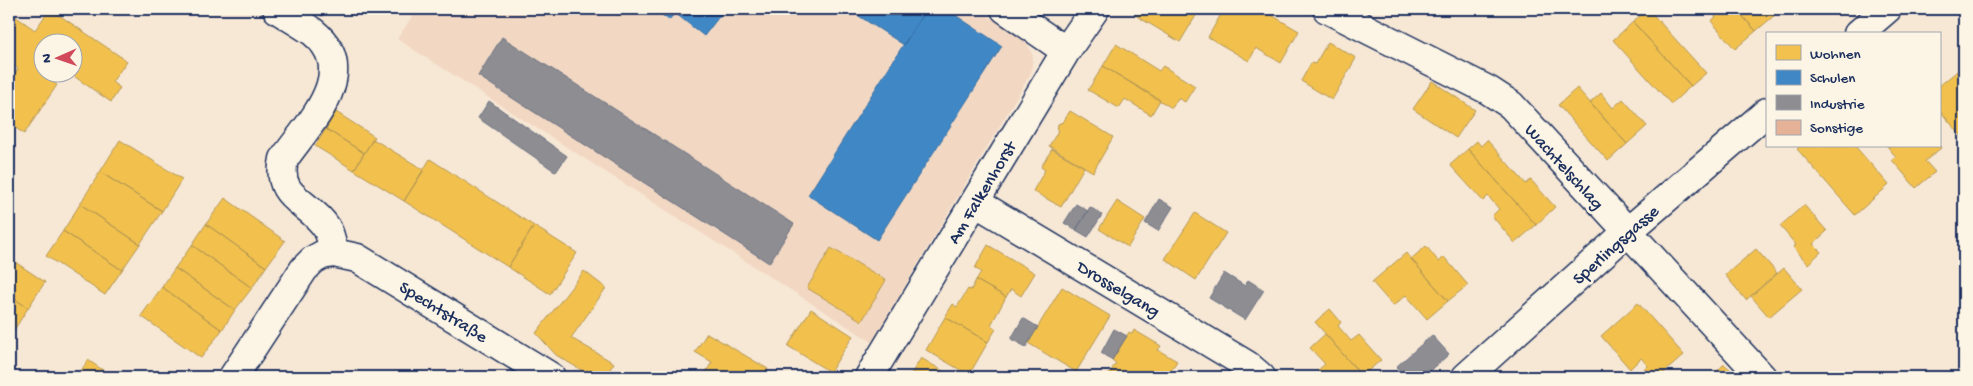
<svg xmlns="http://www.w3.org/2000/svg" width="1973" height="386" viewBox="0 0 1973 386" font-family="'Gochi Hand',sans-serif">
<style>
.built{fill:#f2d8c3}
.homes{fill:#f2c14e;stroke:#b29553}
.schools{fill:#3f88c5;stroke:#346da6}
.industry{fill:#8d8d92;stroke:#6b7182}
.building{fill:#e5b298;stroke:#1b2f5e}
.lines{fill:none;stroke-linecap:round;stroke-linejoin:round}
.minor-casing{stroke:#1b2f5e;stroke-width:31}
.minor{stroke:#fcf5e5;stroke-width:28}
.labels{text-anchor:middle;stroke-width:5;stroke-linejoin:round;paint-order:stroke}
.street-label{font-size:18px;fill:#1b2f5e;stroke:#fcf5e5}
</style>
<rect width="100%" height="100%" fill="#f7e8d6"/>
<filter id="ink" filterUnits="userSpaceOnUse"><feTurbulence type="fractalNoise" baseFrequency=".02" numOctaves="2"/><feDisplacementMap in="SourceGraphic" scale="10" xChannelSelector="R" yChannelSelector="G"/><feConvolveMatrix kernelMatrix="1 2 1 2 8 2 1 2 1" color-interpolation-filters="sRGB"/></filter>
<g filter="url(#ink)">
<!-- built -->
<path class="built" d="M 417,9 L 978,9 L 1027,42 L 1033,56 L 1031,73 L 872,342 L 397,39 Z"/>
<!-- homes -->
<path class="homes" d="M 50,9 L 127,61 L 112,82 L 120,88 L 111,102 L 68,72 L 72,72 L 72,42 L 42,42 L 42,75 L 57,85 L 24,134 L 9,123 L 9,82 L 18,69 L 9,62 L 9,12 L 35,30 Z
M 1138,9 L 1200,9 L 1180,42 L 1135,15 Z
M 1224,9 L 1261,9 L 1299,31 L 1281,63 L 1256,48 L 1249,61 L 1208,37 Z
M 1648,9 L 1706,73 L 1691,86 L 1633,22 Z
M 1709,9 L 1736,9 L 1756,31 L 1735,49 L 1711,21 L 1716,17 Z
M 1736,9 L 1770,9 L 1775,15 L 1756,31 Z
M 1801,9 L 1814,9 L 1806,15 Z
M 1633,22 L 1691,86 L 1671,104 L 1613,40 Z
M 1328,42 L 1356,58 L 1332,100 L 1301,81 L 1311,63 L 1315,64 Z
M 1116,44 L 1159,71 L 1163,66 L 1195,86 L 1185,102 L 1178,98 L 1172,108 L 1103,66 Z
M 1103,66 L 1160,100 L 1151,115 L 1125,99 L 1119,108 L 1088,90 Z
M 1961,68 L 1964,72 L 1964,139 L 1939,110 L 1939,86 Z
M 1432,81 L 1475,110 L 1456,138 L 1413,109 Z
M 1577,88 L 1627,144 L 1608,161 L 1558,105 Z
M 1601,93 L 1613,108 L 1623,99 L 1647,126 L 1627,144 L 1590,103 Z
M 1070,111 L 1113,137 L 1093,172 L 1049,146 L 1057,133 L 1058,124 L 1063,122 Z
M 336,112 L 375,137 L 364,153 L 326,129 Z
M 326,129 L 364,153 L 354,170 L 315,146 Z
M 373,139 L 424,170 L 404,201 L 354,170 Z
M 120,140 L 182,179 L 162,211 L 100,172 Z
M 1487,140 L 1526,184 L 1531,180 L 1555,207 L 1536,225 L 1468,149 L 1477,141 L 1481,146 Z
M 1939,145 L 1941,148 L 1925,161 L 1935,172 L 1916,188 L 1892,160 L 1896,157 L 1887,146 Z
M 1800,146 L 1855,146 L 1889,185 L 1855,215 L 1797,149 Z
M 1052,149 L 1084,167 L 1061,207 L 1033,191 L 1045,170 L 1041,167 Z
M 1468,149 L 1536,225 L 1515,243 L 1492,216 L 1499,209 L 1488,196 L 1483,201 L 1450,165 Z
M 430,159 L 534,226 L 508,267 L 404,201 Z
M 100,172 L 162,211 L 140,244 L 80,204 Z
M 225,198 L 285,241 L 266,267 L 206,224 Z
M 1117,201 L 1145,219 L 1128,247 L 1099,229 Z
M 80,204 L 140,244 L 122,270 L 63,231 Z
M 1804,205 L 1827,231 L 1813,244 L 1821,252 L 1808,264 L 1793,247 L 1796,245 L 1780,226 Z
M 1195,213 L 1226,233 L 1196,280 L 1165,259 Z
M 206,224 L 266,267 L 252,288 L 192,245 Z
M 534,226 L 577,253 L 550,294 L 508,267 Z
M 63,231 L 122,270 L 105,295 L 46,256 Z
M 192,245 L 252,288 L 235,310 L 175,268 Z
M 988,245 L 1035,273 L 1021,296 L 1011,289 L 1006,297 L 976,280 L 981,272 L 975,268 Z
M 1426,246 L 1439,262 L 1444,257 L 1468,285 L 1448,301 L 1411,259 Z
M 831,248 L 886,280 L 862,321 L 807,288 Z
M 1756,249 L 1777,273 L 1746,300 L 1725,275 Z
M 1406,253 L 1448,301 L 1427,319 L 1406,295 L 1393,306 L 1372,282 Z
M 9,258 L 45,282 L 28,308 L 9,295 Z
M 175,268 L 235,310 L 222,330 L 162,287 Z
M 1784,268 L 1802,289 L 1769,317 L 1751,296 Z
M 584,271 L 606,288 L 571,338 L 614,363 L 605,377 L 593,377 L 556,355 L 536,333 Z
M 976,280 L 1006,297 L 991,325 L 996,329 L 988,342 L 945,317 L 953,304 L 957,307 L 968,289 L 971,290 Z
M 162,287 L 222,330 L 201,358 L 141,316 Z
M 1062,287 L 1110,316 L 1076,372 L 1028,343 Z
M 9,295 L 28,308 L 9,338 Z
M 1638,303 L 1684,355 L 1659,377 L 1640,377 L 1638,375 L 1648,366 L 1641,358 L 1630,369 L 1601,336 Z
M 811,309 L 853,336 L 830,372 L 788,346 Z
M 1330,309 L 1341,322 L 1338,326 L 1351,341 L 1359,335 L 1381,360 L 1362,376 L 1315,322 Z
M 945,317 L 988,342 L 969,375 L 926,350 Z
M 1134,330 L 1161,346 L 1158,350 L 1177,361 L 1167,377 L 1107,377 L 1116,363 L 1112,360 L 1129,332 L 1132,334 Z
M 707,333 L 768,369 L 764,377 L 714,377 L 706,372 L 712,362 L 695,352 Z
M 1325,334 L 1362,376 L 1361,377 L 1323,377 L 1317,371 L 1325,364 L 1310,348 Z
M 921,358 L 953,377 L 909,377 Z
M 88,360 L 113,377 L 77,377 Z
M 1724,364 L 1739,377 L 1712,377 Z
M 706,372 L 714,377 L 703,377 Z"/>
<!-- schools -->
<path class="schools" d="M 654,9 L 725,9 L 704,36 L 675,13 L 669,20 Z
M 848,9 L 926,9 L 904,45 Z
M 926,9 L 946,9 L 1002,46 L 877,240 L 808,195 Z"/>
<!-- industry -->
<path class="industry" d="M 502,37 L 794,224 L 769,263 L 478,76 Z
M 489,101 L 567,156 L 556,172 L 478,118 Z
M 1159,199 L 1173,207 L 1158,231 L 1145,223 Z
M 1076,204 L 1088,211 L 1076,230 L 1064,223 Z
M 1090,207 L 1102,215 L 1088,237 L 1076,230 Z
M 1224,273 L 1245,286 L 1248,280 L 1264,290 L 1245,320 L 1209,298 Z
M 1023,318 L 1038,327 L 1026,347 L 1011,339 Z
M 1114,329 L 1127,336 L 1112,360 L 1101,353 Z
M 1432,335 L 1449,354 L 1424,377 L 1405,377 L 1396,367 Z"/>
<!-- building -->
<path class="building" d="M 312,9 L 327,9 L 322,16 Z"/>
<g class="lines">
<!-- minor casing -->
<g class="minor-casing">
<path id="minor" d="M 277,9 C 289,17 302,24 313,32 C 362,72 309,123 284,159 C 275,199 308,200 326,227 C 331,234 332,244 334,253
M 1005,9 L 1066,51
M 1327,9 L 1488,90 L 1511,105 L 1762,377
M 1858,34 L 1887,9
M 975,202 L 1247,365 L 1261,377
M 233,377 L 304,269 L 313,260 L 322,255 L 334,253 L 357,258 L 551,377
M 869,377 L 1066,51 L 1095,9
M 1466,377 L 1626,233 L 1767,112"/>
</g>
<!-- minor -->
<use href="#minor" class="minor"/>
</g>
</g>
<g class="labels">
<!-- street labels -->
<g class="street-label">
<text transform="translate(1565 166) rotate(48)" y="6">Wachtelschlag</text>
<text transform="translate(981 192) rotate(-59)" y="6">Am Falkenhorst</text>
<text transform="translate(1615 244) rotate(-42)" y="6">Sperlingsgasse</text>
<text transform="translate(1119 288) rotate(31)" y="6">Drosselgang</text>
<text transform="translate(444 311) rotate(32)" y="6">Spechtstraße</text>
</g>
</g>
<!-- margin -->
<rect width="1973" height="386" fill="none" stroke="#fcf5e5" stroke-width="30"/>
<rect x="15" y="15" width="1943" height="356" fill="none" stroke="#1b2f5e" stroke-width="2" filter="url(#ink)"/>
<!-- legend -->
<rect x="1766" y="32" width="175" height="115" fill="#fcf5e5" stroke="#a2a6af"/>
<rect x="1776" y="45" width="25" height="15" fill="#f2c14e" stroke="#a2a6af"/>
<text x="1810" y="58" font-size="15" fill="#1b2f5e">Wohnen</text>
<rect x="1776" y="70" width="25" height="15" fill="#3f88c5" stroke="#a2a6af"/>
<text x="1810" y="82" font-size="15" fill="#1b2f5e">Schulen</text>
<rect x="1776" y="95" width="25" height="15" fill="#8d8d92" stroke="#a2a6af"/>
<text x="1810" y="108" font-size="15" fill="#1b2f5e">Industrie</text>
<rect x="1776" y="120" width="25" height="15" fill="#e5b298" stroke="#a2a6af"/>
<text x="1810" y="132" font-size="15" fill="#1b2f5e">Sonstige</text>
<!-- north arrow -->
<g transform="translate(58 58) rotate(268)"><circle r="24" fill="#fcf5e5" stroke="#a2a6af"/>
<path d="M0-4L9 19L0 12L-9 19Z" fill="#d1495b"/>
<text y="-8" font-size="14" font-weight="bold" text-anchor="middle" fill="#1b2f5e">N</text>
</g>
</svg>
